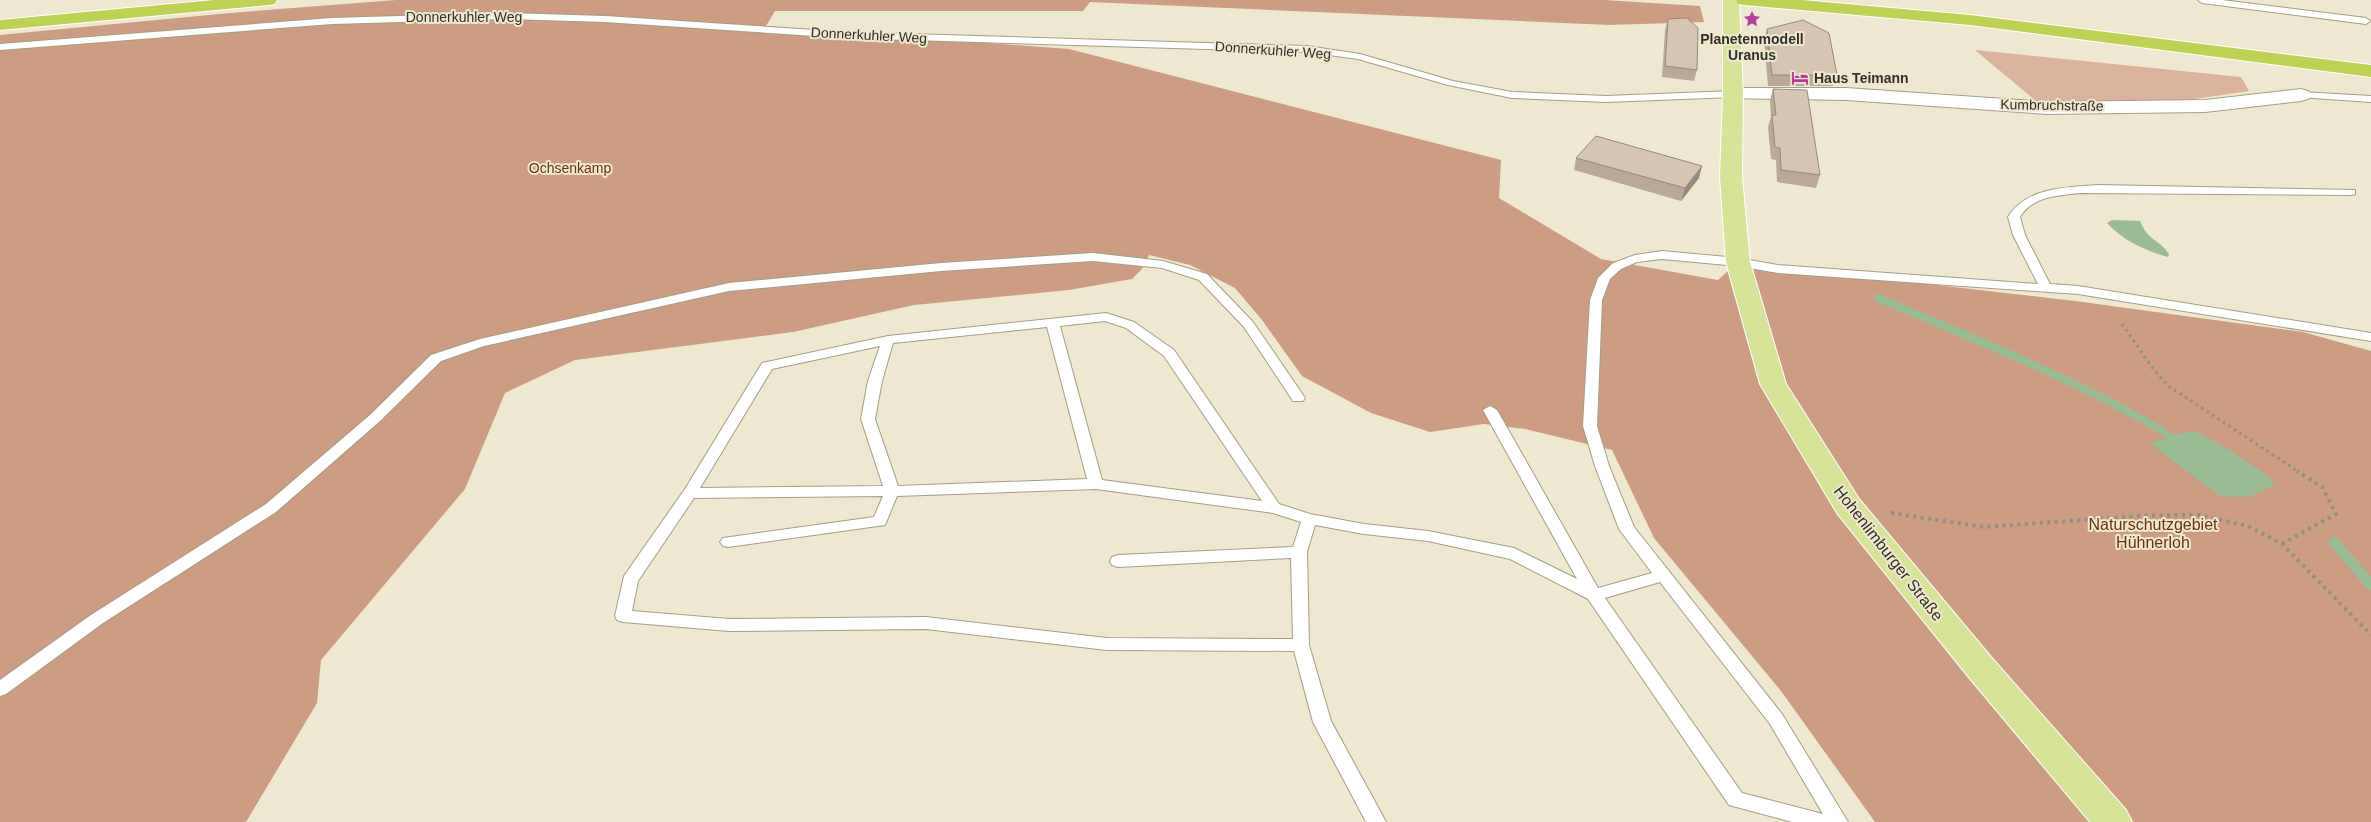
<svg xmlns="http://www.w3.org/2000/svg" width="2371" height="822" viewBox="0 0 2371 822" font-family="Helvetica,sans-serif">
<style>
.green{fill:#dbb29d}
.forest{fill:#cc9c83}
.water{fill:#9abc94}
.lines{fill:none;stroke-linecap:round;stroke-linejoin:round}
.stream-far1{stroke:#9abc94;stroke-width:8}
.stream{stroke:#9abc94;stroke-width:11}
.lane-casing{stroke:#a49e87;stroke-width:2}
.street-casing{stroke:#a49e87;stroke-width:2}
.primary-casing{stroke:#fff;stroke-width:2}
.highway-casing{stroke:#fff;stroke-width:2}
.path-far1{stroke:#94907f;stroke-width:3;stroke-dasharray:2.5 4;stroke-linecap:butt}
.path{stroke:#94907f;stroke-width:4;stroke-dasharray:3 4.5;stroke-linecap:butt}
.lane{fill:#fff;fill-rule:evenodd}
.street{fill:#fff;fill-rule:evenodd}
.primary{fill:#d7e399;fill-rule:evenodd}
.highway{fill:#bdd155;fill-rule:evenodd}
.wall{fill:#b8a999}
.shaded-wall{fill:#968a7d}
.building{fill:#d6c5b2;stroke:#968a7d}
.labels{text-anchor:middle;stroke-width:4;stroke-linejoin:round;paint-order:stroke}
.far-street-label{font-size:14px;fill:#323027;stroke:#eee8d0}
.far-poi-label{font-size:14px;font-weight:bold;fill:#323027;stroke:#eee8d0}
.far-park-label{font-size:14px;fill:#6d320b;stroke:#eee8d0}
.park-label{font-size:16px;fill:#6d320b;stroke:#eee8d0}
.street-label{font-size:16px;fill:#323027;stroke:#eee8d0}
</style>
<rect width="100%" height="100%" fill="#eee8d0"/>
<!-- green -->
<path class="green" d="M 1975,50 L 2241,77 L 2249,91 L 2195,99 L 2138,104 L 2036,101 Z"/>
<!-- forest -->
<path class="forest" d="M 396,0 L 1604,0 L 1700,6 L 1704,22 L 1609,25 L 1090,2 L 1083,11 L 775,11 L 766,26 L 1069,49 L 1501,160 L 1499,198 L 1601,259 L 1718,280 L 1738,262 L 2075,301 L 2303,332 L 2371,351 L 2371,822 L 1875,822 L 1781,691 L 1654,538 L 1612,450 L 1525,429 L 1484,424 L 1430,432 L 1371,413 L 1302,376 L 1262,320 L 1235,288 L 1190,265 L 1149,255 L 1142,269 L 1132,279 L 1069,290 L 914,305 L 793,332 L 575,360 L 505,393 L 465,489 L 321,660 L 317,703 L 246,822 L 0,822 L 0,35 L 230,13 Z"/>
<!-- water -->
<path class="water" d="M 2112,220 L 2140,221 C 2148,241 2159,239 2169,254 L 2168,257 C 2146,251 2122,240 2107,223 Z
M 2163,431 L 2177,434 L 2194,431 L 2230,450 L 2268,476 L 2275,485 L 2248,497 L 2220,496 L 2149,443 L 2164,439 Z"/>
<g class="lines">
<!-- stream-far1 -->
<path class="stream-far1" d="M 1878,298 C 1975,339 2072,378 2163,431"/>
<!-- stream -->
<path class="stream" d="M 2334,542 L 2371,585"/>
<!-- lane casing -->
<g class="lane-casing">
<path id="lane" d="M 2198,0 L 2222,0 L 2366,18 L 2370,21 L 2366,24 L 2202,3 Z
M 504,13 L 605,16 L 845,32 L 1307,46 L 1360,54 L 1453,81 L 1512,92 L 1606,96 L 1733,91 L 1738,94 L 1733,97 L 1606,102 L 1512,98 L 1448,85 L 1358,59 L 1307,52 L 845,38 L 605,22 L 504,19 L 332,24 L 0,50 L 0,44 L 332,18 Z
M 2301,92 L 2371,96 L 2371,102 L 2298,97 L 2296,95 Z
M 2099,185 L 2355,190 L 2355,194 L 2351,195 L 2081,193 C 2060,195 2032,196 2020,217 L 2025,235 L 2050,284 L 2078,286 L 2371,333 L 2371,341 L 2078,294 L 1778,273 L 1738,266 L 1662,259 L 1637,262 L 1621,269 L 1610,279 L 1602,300 L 1597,426 L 1609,466 L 1634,527 L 1782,714 L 1848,822 L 1792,822 L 1729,805 L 1588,599 L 1510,559 L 1428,541 L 1364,534 L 1315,525 L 1307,552 L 1309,645 L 1331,721 L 1386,822 L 1366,822 L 1313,722 L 1294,651 L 1107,650 L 926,629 L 729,631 L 623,622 L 617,620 L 615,616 L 624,576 L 685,489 L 762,363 L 888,336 L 1106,313 L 1134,322 L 1174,350 L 1279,504 L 1310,514 L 1364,524 L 1428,531 L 1514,548 L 1577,579 L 1483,410 L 1490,406 L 1497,410 L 1598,588 L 1652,573 L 1619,529 L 1595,466 L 1583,426 L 1590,300 L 1598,278 L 1613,263 L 1635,255 L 1662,251 L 1738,258 L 1778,265 L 2038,284 L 2013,235 L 2008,217 C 2026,187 2068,187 2099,185 ZM 1105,321 L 1126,328 L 1164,356 L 1262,501 L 1102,480 L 1060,326 ZM 1047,327 L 1087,479 L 898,486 L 875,419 L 882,381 L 893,343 ZM 880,346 L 868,381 L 861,419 L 883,486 L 700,488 L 772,369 ZM 1096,489 L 1273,513 L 1301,522 L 1293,547 L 1118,555 L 1112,557 L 1110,561 L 1112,565 L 1118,567 L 1291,558 L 1293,639 L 1107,638 L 926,617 L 729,619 L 632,611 L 638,581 L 694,498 L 883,496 L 874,517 L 723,538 L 720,542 L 723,546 L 728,547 L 885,525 L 897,496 ZM 1660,582 L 1770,724 L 1823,814 L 1742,793 L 1605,598 Z
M 1093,253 L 1163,261 L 1207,274 L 1253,322 L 1305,398 L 1303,401 L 1293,401 L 1244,327 L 1199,280 L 1162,268 L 1093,261 L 941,271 L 729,291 L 484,346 L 441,361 L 380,421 L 276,512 L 103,623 L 6,694 L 0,696 L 0,680 L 91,615 L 266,504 L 370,415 L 431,355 L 480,339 L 729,283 L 941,263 Z"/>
</g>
<!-- street casing -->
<g class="street-casing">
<path id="street" d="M 1733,88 L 1846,88 L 2047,102 L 2205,100 L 2301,89 L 2308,91 L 2311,95 L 2308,99 L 2301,101 L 2205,112 L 2047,114 L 1846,100 L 1726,98 L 1723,94 L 1726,90 Z"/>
</g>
<!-- primary casing -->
<g class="primary-casing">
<path id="primary" d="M 1723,0 L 1739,0 L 1743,94 L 1742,177 L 1750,262 L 1786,384 L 1859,499 L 1991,657 L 2126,810 L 2132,822 L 2090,822 L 1967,675 L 1837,513 L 1760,384 L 1726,262 L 1720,177 L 1723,94 Z"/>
</g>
<!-- highway casing -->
<g class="highway-casing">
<path id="highway" d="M 214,0 L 277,0 L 275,4 L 269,5 L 0,30 L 0,20 Z
M 1736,0 L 1802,0 L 1970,15 L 2371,65 L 2371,77 L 1970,25 L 1744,5 L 1738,4 Z"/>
</g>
<!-- path-far1 -->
<path class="path-far1" d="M 2122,324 L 2154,370 L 2167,385 L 2299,472"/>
<!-- path -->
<path class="path" d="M 1891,513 L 1984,527 L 2139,516 L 2199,515 L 2248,526 L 2282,544 L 2371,635
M 2282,544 L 2336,514 L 2322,487 L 2297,471"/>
<!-- lane -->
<use href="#lane" class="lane"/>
<!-- street -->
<use href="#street" class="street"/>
<!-- primary -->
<use href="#primary" class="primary"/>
<!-- highway -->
<use href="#highway" class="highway"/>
</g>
<!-- wall -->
<path class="wall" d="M 1668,19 L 1697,70 L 1694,81 L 1662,77 L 1665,30 Z
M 1767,29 L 1837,75 L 1833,86 L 1768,86 L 1764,40 Z
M 1773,89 L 1820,175 L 1816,188 L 1777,182 L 1776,160 L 1771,159 L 1768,127 L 1771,117 L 1770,101 Z
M 1576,158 L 1699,178 L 1681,201 L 1574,170 Z"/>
<!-- shaded-wall -->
<path class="shaded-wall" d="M 1702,166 L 1699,178 L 1681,201 L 1685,188 Z"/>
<!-- building -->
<path class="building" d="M 1687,18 L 1698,28 L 1697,70 L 1665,66 L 1668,19 Z
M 1803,20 L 1829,33 L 1837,75 L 1772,75 L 1767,29 Z
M 1773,89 L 1807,90 L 1820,175 L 1781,170 L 1780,148 L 1775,147 L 1772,115 L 1776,115 Z
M 1596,136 L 1702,166 L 1685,188 L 1576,158 Z"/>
<!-- icons -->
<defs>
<g id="sight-bare" transform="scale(1.35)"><path d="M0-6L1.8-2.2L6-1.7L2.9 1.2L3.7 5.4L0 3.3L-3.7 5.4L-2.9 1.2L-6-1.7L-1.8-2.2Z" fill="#b43f96" stroke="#eee8d0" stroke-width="2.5" paint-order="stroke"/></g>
<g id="hotel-bare" transform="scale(1.35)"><path d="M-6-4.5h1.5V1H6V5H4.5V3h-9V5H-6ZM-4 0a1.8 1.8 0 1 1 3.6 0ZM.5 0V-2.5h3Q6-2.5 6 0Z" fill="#b43f96" stroke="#eee8d0" stroke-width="2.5" paint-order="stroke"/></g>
</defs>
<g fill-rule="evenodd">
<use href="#sight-bare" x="1752" y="19"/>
<use href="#hotel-bare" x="1800" y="78"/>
</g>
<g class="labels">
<!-- far-street labels -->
<g class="far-street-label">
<text x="464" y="22">Donnerkuhler Weg</text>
<text transform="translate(869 35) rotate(3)" y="5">Donnerkuhler Weg</text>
<text transform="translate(1273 50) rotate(4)" y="5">Donnerkuhler Weg</text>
<text transform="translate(2052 105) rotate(1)" y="5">Kumbruchstraße</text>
</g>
<!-- far-poi labels -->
<g class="far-poi-label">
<text x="1752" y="44">Planetenmodell<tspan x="1752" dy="16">Uranus</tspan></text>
<text x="1814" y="83" text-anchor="start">Haus Teimann</text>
</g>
<!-- far-park labels -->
<g class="far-park-label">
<text x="570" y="173">Ochsenkamp</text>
</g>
<!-- park labels -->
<g class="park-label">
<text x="2153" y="530">Naturschutzgebiet<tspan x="2153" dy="18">Hühnerloh</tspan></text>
</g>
<!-- street labels -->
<g class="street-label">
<text transform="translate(1889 553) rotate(52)" y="6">Hohenlimburger Straße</text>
</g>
</g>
</svg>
